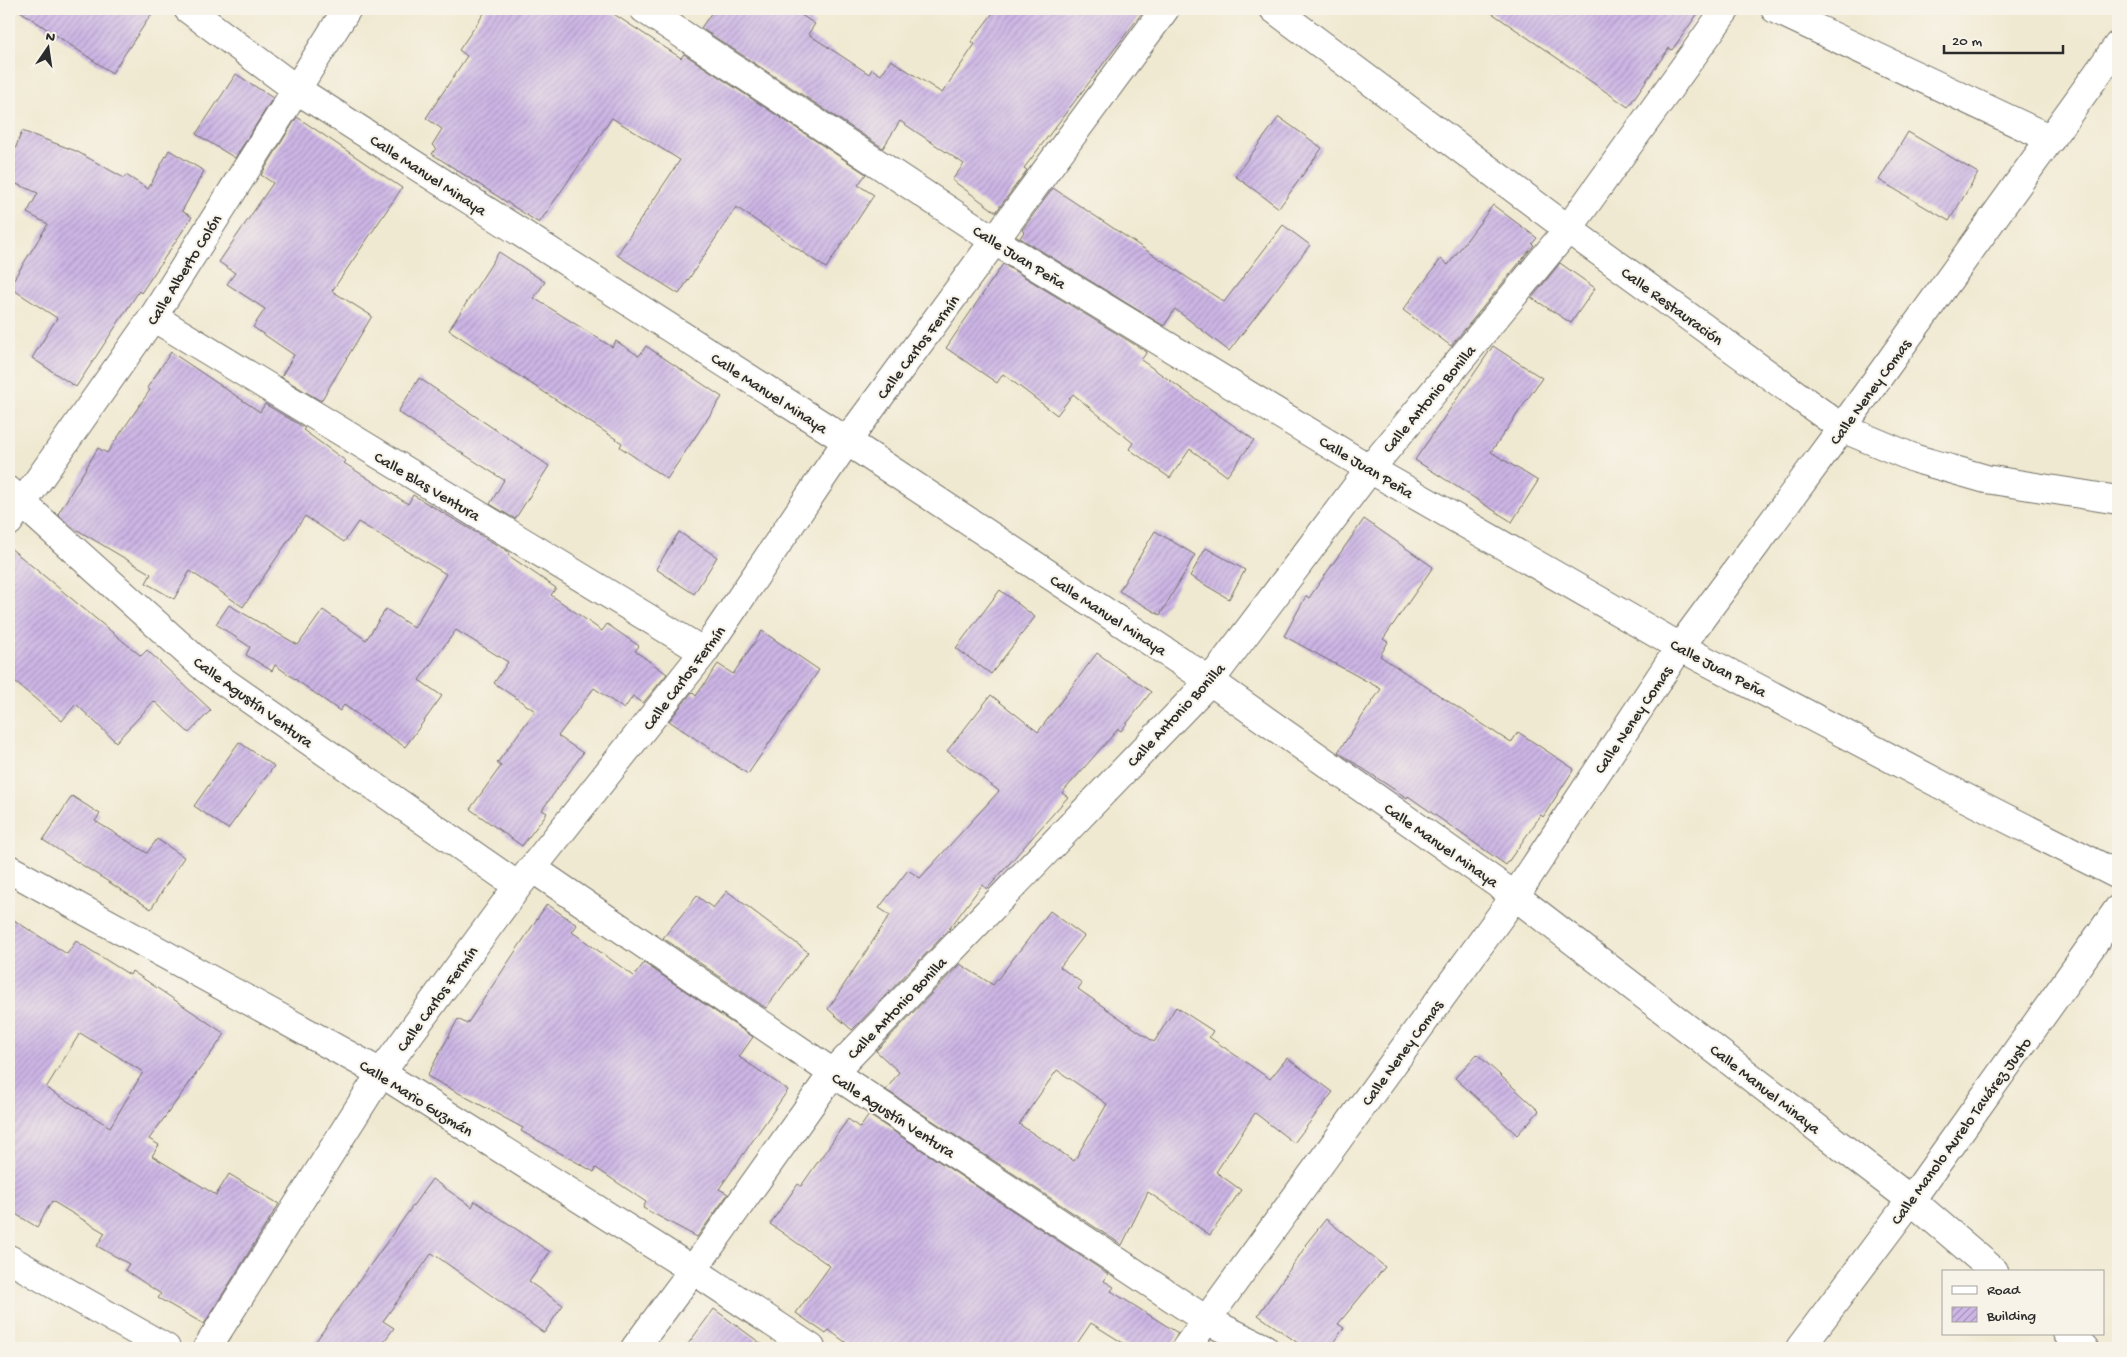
<svg xmlns="http://www.w3.org/2000/svg" width="2127" height="1357" viewBox="0 0 2127 1357" font-family="'Gochi Hand',sans-serif">
<style>
.building{fill:url(#building-hatch);fill-rule:evenodd}
.lines{fill:none;stroke-linecap:round;stroke-linejoin:round}
.street-casing{stroke:#706e65;stroke-width:30}
.street{stroke:#fff;stroke-width:28}
.labels{text-anchor:middle;stroke-width:4;stroke-linejoin:round;paint-order:stroke}
.street-label{font-size:16px;fill:#2b2b2b;stroke:#f7f3e8}
</style>
<defs>
<pattern id="building-hatch" width="6" height="6" patternUnits="userSpaceOnUse" patternTransform="scale(1.25)"><rect width="6" height="6" fill="#cdb6e6"/><path d="M-1 1l2-2M0 6l6-6M5 7l2-2" fill="none" stroke="#a794bb"/></pattern>
</defs>
<rect width="100%" height="100%" fill="#f7f3e8"/>
<filter id="ink" filterUnits="userSpaceOnUse"><feTurbulence type="fractalNoise" baseFrequency=".02" numOctaves="2"/><feDisplacementMap in="SourceGraphic" scale="10" xChannelSelector="R" yChannelSelector="G"/><feConvolveMatrix kernelMatrix="1 2 1 2 8 2 1 2 1" color-interpolation-filters="sRGB"/></filter>
<filter id="wash" filterUnits="userSpaceOnUse"><feTurbulence type="fractalNoise" baseFrequency=".0096" numOctaves="4" result="noise"/><feDisplacementMap in="SourceGraphic" scale="20" xChannelSelector="R" yChannelSelector="G"/><feGaussianBlur stdDeviation="1.12" result="paint"/><feColorMatrix in="noise" values="0 0 0 0 0 0 0 0 0 0 0 0 0 0 0 0 0 1.4 0 .05"/><feComposite in="paint" operator="in"/></filter>
<g filter="url(#wash)">
<rect width="100%" height="100%" fill="#f0e9d1"/>
<g id="blocks">
<!-- building -->
<path class="building" d="M 17,9 L 155,9 L 112,73 Z
M 487,9 L 606,9 L 681,58 L 684,54 L 866,174 L 858,185 L 874,195 L 826,268 L 736,207 L 679,294 L 617,255 L 680,160 L 612,118 L 539,223 L 432,154 L 436,148 L 432,145 L 442,129 L 426,118 L 467,56 L 459,50 Z
M 714,9 L 792,9 L 815,24 L 808,34 L 869,74 L 872,69 L 881,75 L 891,60 L 942,93 L 975,44 L 971,42 L 996,9 L 1145,9 L 1024,168 L 1027,170 L 996,212 L 952,180 L 964,164 L 900,121 L 883,148 L 701,28 Z
M 1486,9 L 1701,9 L 1672,50 L 1669,48 L 1628,107 Z
M 236,74 L 273,98 L 235,158 L 196,134 Z
M 297,117 L 402,188 L 332,291 L 372,316 L 321,401 L 281,377 L 294,355 L 253,327 L 265,309 L 227,284 L 235,273 L 219,262 L 273,183 L 261,175 Z
M 1279,117 L 1322,148 L 1279,208 L 1235,176 Z
M 22,131 L 76,151 L 124,178 L 126,175 L 148,189 L 169,150 L 204,171 L 182,211 L 192,217 L 141,293 L 139,291 L 76,387 L 32,358 L 57,318 L 9,287 L 48,224 L 27,213 L 38,193 L 9,181 L 9,165 Z
M 1908,132 L 1978,173 L 1949,221 L 1879,180 Z
M 1053,188 L 1224,302 L 1283,225 L 1310,245 L 1229,351 L 1175,309 L 1164,326 L 1020,238 L 1024,232 L 1022,230 Z
M 1493,205 L 1537,238 L 1532,244 L 1534,245 L 1451,346 L 1403,310 L 1441,259 L 1448,265 Z
M 499,252 L 545,282 L 534,298 L 612,347 L 616,341 L 639,356 L 646,346 L 722,397 L 667,479 L 620,447 L 622,443 L 449,330 Z
M 1560,263 L 1595,288 L 1571,323 L 1532,298 Z
M 1003,264 L 1147,352 L 1141,360 L 1254,440 L 1227,476 L 1190,449 L 1170,478 L 1129,449 L 1133,443 L 1073,394 L 1057,415 L 1003,374 L 997,383 L 946,348 Z
M 1493,346 L 1542,378 L 1491,452 L 1538,481 L 1512,522 L 1415,460 Z
M 171,352 L 260,412 L 265,404 L 305,428 L 303,430 L 346,461 L 344,463 L 408,504 L 413,495 L 509,552 L 508,555 L 556,588 L 551,595 L 602,631 L 607,624 L 639,646 L 635,651 L 667,674 L 643,703 L 633,696 L 624,709 L 594,688 L 558,736 L 583,753 L 542,810 L 547,813 L 522,846 L 470,809 L 501,766 L 497,763 L 535,711 L 494,683 L 508,662 L 456,630 L 419,680 L 442,696 L 405,747 L 344,705 L 340,711 L 275,665 L 272,671 L 246,655 L 250,647 L 216,624 L 229,605 L 298,645 L 323,610 L 366,640 L 386,609 L 414,628 L 446,574 L 358,522 L 344,542 L 305,516 L 243,607 L 190,571 L 174,599 L 146,583 L 151,574 L 69,525 L 58,514 L 98,448 L 107,453 L 150,390 L 147,388 Z
M 419,378 L 549,466 L 515,519 L 490,504 L 504,480 L 398,412 Z
M 1364,519 L 1433,567 L 1383,639 L 1388,642 L 1380,656 L 1511,743 L 1518,732 L 1574,769 L 1543,817 L 1541,815 L 1506,865 L 1408,796 L 1407,798 L 1338,752 L 1381,689 L 1284,636 L 1306,596 L 1309,598 Z
M 1155,531 L 1195,555 L 1160,615 L 1119,591 Z
M 679,532 L 717,557 L 694,594 L 656,569 Z
M 9,547 L 141,656 L 147,650 L 211,710 L 189,733 L 154,701 L 116,742 L 76,704 L 62,721 L 9,677 Z
M 1206,548 L 1245,570 L 1229,599 L 1190,576 Z
M 1000,590 L 1035,617 L 991,674 L 956,648 Z
M 762,631 L 819,670 L 748,774 L 669,721 L 692,692 L 696,696 L 718,664 L 733,674 Z
M 1097,653 L 1151,692 L 1121,731 L 1118,729 L 1062,793 L 1068,797 L 987,889 L 982,885 L 946,933 L 852,1030 L 828,1009 L 890,915 L 879,908 L 908,870 L 920,878 L 999,791 L 947,751 L 991,695 L 1038,732 Z
M 239,742 L 274,766 L 228,829 L 194,806 Z
M 72,796 L 100,814 L 95,821 L 147,853 L 157,839 L 184,857 L 151,909 L 43,840 Z
M 727,891 L 808,952 L 766,1008 L 663,938 L 697,896 L 713,908 Z
M 547,904 L 577,925 L 572,932 L 634,976 L 644,963 L 753,1037 L 739,1057 L 788,1090 L 719,1189 L 728,1194 L 697,1237 L 643,1208 L 646,1202 L 596,1168 L 594,1172 L 521,1131 L 523,1128 L 427,1076 L 458,1019 L 467,1024 Z
M 1050,911 L 1084,936 L 1060,967 L 1082,983 L 1078,989 L 1154,1042 L 1176,1007 L 1213,1031 L 1209,1037 L 1270,1079 L 1287,1058 L 1333,1092 L 1294,1143 L 1255,1113 L 1216,1172 L 1241,1190 L 1210,1235 L 1148,1192 L 1122,1245 L 886,1090 L 899,1072 L 876,1051 L 960,964 L 993,985 ZM 1057,1070 L 1107,1104 L 1074,1161 L 1019,1124 Z
M 9,917 L 67,954 L 76,941 L 130,975 L 132,971 L 225,1034 L 149,1139 L 159,1145 L 152,1156 L 216,1195 L 229,1174 L 279,1204 L 204,1324 L 158,1298 L 161,1294 L 125,1270 L 129,1264 L 97,1246 L 105,1233 L 52,1201 L 37,1227 L 9,1210 ZM 80,1033 L 143,1072 L 110,1127 L 46,1088 Z
M 1477,1054 L 1539,1111 L 1517,1135 L 1455,1078 Z
M 869,1115 L 1108,1274 L 1104,1281 L 1114,1287 L 1111,1291 L 1178,1333 L 1171,1348 L 1131,1348 L 1091,1323 L 1074,1348 L 853,1348 L 829,1330 L 826,1334 L 796,1313 L 830,1266 L 770,1224 L 798,1184 L 801,1186 L 848,1119 L 860,1128 Z
M 432,1179 L 472,1207 L 475,1201 L 550,1252 L 529,1282 L 563,1305 L 544,1333 L 432,1253 L 383,1321 L 394,1328 L 379,1348 L 311,1348 Z
M 1326,1219 L 1385,1267 L 1338,1324 L 1344,1328 L 1329,1348 L 1305,1348 L 1258,1315 L 1306,1246 L 1305,1245 Z
M 714,1309 L 767,1348 L 685,1348 Z"/>
</g>
</g>
<g filter="url(#ink)">
<use href="#blocks" fill-opacity="0" stroke="#706e65" stroke-width="1"/>
<g class="lines">
<!-- street casing -->
<g class="street-casing">
<path id="street" d="M 188,9 L 296,89 L 847,441 L 1210,681 L 1515,896 L 1911,1200 L 1994,1271
M 644,9 L 995,241 L 1370,469 L 1680,647 L 1968,799 L 2118,875
M 1274,9 L 1568,229 L 1842,428 L 1916,459 L 1986,479 L 2118,500
M 1775,9 L 2051,139
M 153,317 L 704,652
M 9,491 L 206,669 L 518,886
M 9,522 L 153,317 L 347,9
M 532,868 L 833,1073 L 1206,1320 L 1264,1348
M 9,869 L 381,1073 L 693,1270 L 811,1348
M 9,1259 L 166,1348
M 2067,1333 L 2084,1348
M 207,1348 L 381,1073 L 518,886 L 704,652 L 847,441 L 1165,9
M 635,1348 L 693,1270 L 833,1073 L 1210,681 L 1370,469 L 1568,229 L 1726,9
M 1186,1348 L 1515,896 L 1680,647 L 1842,428 L 2118,45
M 1800,1348 L 1911,1200 L 2118,909"/>
</g>
<!-- street -->
<use href="#street" class="street"/>
</g>
</g>
<g class="labels">
<!-- street labels -->
<g class="street-label">
<text transform="translate(429 174) rotate(33)" y="6">Calle Manuel Minaya</text>
<text transform="translate(1020 256) rotate(32)" y="6">Calle Juan Peña</text>
<text transform="translate(183 269) rotate(-58)" y="6">Calle Alberto Colón</text>
<text transform="translate(1673 305) rotate(36)" y="6">Calle Restauración</text>
<text transform="translate(917 346) rotate(-53)" y="6">Calle Carlos Fermín</text>
<text transform="translate(1869 391) rotate(-54)" y="6">Calle Neney Comas</text>
<text transform="translate(770 392) rotate(33)" y="6">Calle Manuel Minaya</text>
<text transform="translate(1428 398) rotate(-50)" y="6">Calle Antonio Bonilla</text>
<text transform="translate(1367 466) rotate(31)" y="6">Calle Juan Peña</text>
<text transform="translate(428 485) rotate(31)" y="6">Calle Blas Ventura</text>
<text transform="translate(1109 614) rotate(33)" y="6">Calle Manuel Minaya</text>
<text transform="translate(1719 667) rotate(28)" y="6">Calle Juan Peña</text>
<text transform="translate(683 677) rotate(-53)" y="6">Calle Carlos Fermín</text>
<text transform="translate(254 701) rotate(36)" y="6">Calle Agustín Ventura</text>
<text transform="translate(1175 714) rotate(-47)" y="6">Calle Antonio Bonilla</text>
<text transform="translate(1632 719) rotate(-56)" y="6">Calle Neney Comas</text>
<text transform="translate(1442 844) rotate(35)" y="6">Calle Manuel Minaya</text>
<text transform="translate(436 998) rotate(-54)" y="6">Calle Carlos Fermín</text>
<text transform="translate(896 1007) rotate(-46)" y="6">Calle Antonio Bonilla</text>
<text transform="translate(1401 1052) rotate(-54)" y="6">Calle Neney Comas</text>
<text transform="translate(1766 1088) rotate(38)" y="6">Calle Manuel Minaya</text>
<text transform="translate(417 1097) rotate(32)" y="6">Calle Mario Guzmán</text>
<text transform="translate(894 1114) rotate(33)" y="6">Calle Agustín Ventura</text>
<text transform="translate(1960 1130) rotate(-54)" y="6">Calle Manolo Aurelo Tavárez Justo</text>
</g>
</g>
<!-- margin -->
<rect width="2127" height="1357" fill="none" stroke="#f7f3e8" stroke-width="30"/>
<!-- legend -->
<rect x="1942" y="1270" width="162" height="65" fill="#f7f3e8" stroke="#a5a39c"/>
<rect x="1952" y="1286" width="25" height="8" fill="#ffffff" stroke="#a5a39c"/>
<text x="1987" y="1294" font-size="15" fill="#2b2b2b">Road</text>
<rect x="1952" y="1307" width="25" height="15" fill="url(#building-hatch)" stroke="#a5a39c"/>
<text x="1987" y="1320" font-size="15" fill="#2b2b2b">Building</text>
<!-- north arrow -->
<g transform="translate(48 48) rotate(13)" stroke="#f7f3e8" stroke-width="4" paint-order="stroke">
<path d="M0-4L9 19L0 12L-9 19Z" fill="#2b2b2b"/>
<text y="-8" font-size="14" font-weight="bold" text-anchor="middle" fill="#2b2b2b">N</text>
</g>
<!-- scale -->
<path d="M1944 45v8h119v-8" fill="none" stroke="#2b2b2b" stroke-width="2.5"/>
<text x="1952" y="45" font-size="15" fill="#2b2b2b" stroke="#f7f3e8" stroke-width="4" paint-order="stroke">20 m</text>
</svg>
